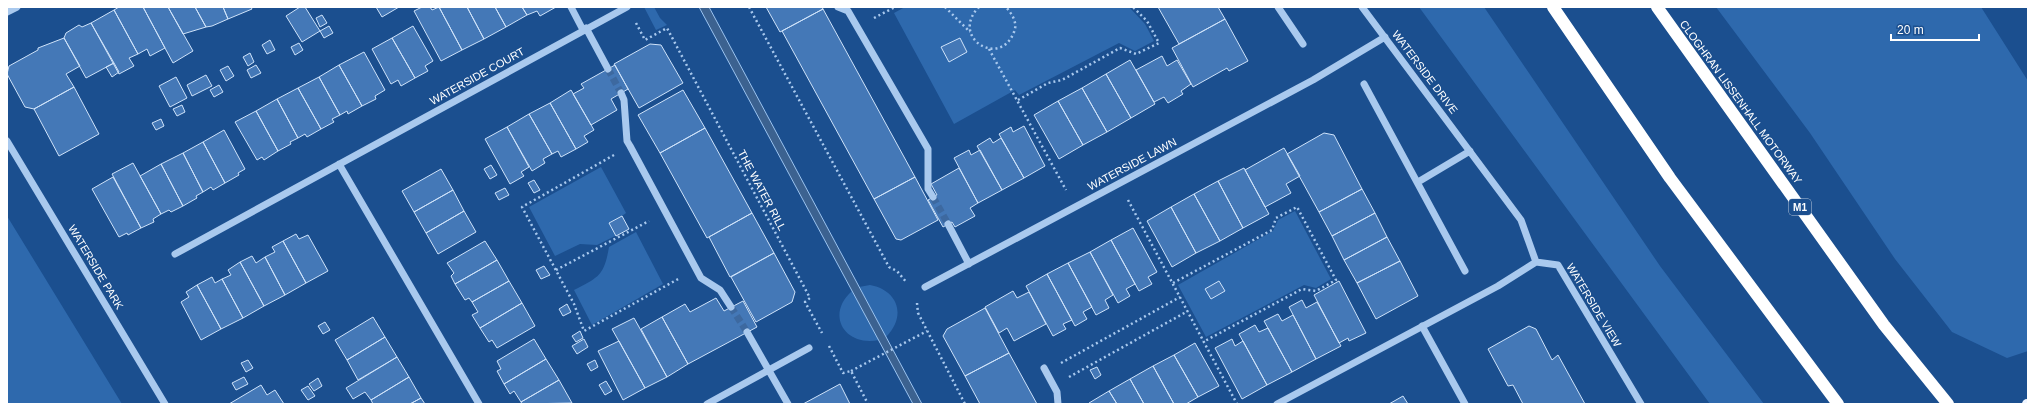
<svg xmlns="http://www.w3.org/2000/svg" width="2035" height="411" viewBox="0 0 2035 411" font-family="Arial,sans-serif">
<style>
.green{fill:#2e69ad}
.water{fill:#3c6290;stroke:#9cc4f0}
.building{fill:#4478b7;stroke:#cfe3fa}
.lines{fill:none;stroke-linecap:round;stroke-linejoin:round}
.minor-tunnel{stroke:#3d69a0;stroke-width:7;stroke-dasharray:7 3.5;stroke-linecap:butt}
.path{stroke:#a9c9ee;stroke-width:2.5;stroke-dasharray:2 3;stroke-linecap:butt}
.minor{stroke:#a9c9ee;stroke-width:7}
.major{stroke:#f0f6ff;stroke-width:10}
.highway{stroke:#fff;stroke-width:12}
.labels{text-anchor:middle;stroke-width:3;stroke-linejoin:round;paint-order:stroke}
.shield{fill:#1b4f8f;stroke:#bbcadd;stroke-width:1}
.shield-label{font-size:10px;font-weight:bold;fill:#fff}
.street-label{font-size:11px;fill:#fff;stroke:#1b4f8f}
</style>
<rect width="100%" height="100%" fill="#1b4f8f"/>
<!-- green -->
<path class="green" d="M 644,7 L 654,7 L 660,18 L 667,25 L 656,30 Z
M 905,7 L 1129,7 L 1145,24 L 1154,41 L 1135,51 L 1119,43 L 1019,95 L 1015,90 L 954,124 L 894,13 Z
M 1419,7 L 1484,7 L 1660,266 L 1764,404 L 1710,404 Z
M 1716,7 L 1981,7 L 2028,81 L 2028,351 L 2007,358 L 1952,332 L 1895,259 L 1810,133 Z
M 601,167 L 626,213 L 622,216 L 629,229 L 597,245 L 580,244 L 555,256 L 529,207 Z
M 1295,211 L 1331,279 L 1316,288 L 1304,285 L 1206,337 L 1178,285 L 1273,231 L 1278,220 Z
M 7,216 L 122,404 L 7,404 Z
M 636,232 L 663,284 L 592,325 L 574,290 C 599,277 604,276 609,247 Z
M 870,285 C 898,290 907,316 886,337 L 859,287 Z
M 852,291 L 879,340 C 845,347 825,315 852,291 Z"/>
<!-- water -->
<path class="water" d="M 699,7 L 709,7 L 922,404 L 913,404 Z"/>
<!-- building -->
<path class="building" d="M 119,7 L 143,7 L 165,48 L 150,56 L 147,49 L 138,54 L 114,10 Z
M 143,7 L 168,7 L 193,51 L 173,63 Z
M 168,7 L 195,7 L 206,27 L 183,34 Z
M 195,7 L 223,7 L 228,19 L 212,26 L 206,27 Z
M 223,7 L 251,7 L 252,9 L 228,19 Z
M 300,7 L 305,7 L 320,31 L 302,42 L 286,16 Z
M 376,7 L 399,7 L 382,17 Z
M 422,7 L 430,7 L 432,10 L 439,7 L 462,50 L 441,61 L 414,11 Z
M 439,7 L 467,7 L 484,39 L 462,50 Z
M 467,7 L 495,7 L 506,27 L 484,39 Z
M 495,7 L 522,7 L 527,15 L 506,27 Z
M 522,7 L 556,7 L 540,16 L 537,11 L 527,15 Z
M 766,7 L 822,7 L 823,9 L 780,32 Z
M 1158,7 L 1218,7 L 1225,19 L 1179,44 Z
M 823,9 L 915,177 L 874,199 L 782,31 Z
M 114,10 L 138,54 L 129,58 L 134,66 L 119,74 L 91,23 Z
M 322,15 L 327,23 L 320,27 L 316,18 Z
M 1225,19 L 1248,61 L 1229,71 L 1227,68 L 1193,87 L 1172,48 Z
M 91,23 L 114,63 L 86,78 L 64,38 L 66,33 L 79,25 L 82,27 Z
M 329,26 L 333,33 L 324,38 L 320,31 Z
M 413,26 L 433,61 L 425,66 L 428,71 L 415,78 L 392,38 Z
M 64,38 L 80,66 L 66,74 L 74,87 L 34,109 L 25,107 L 7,74 L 9,66 L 38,50 L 38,48 Z
M 392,38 L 415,78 L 401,86 L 398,80 L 391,84 L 372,49 Z
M 960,38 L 967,52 L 949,62 L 941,47 Z
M 270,40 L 275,50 L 267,54 L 262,45 Z
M 299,43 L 303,50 L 295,55 L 291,47 Z
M 650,44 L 661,45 L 683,83 L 639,108 L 614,64 Z
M 364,52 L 385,90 L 375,96 L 376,99 L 362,106 L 339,65 Z
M 250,53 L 254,62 L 248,66 L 243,57 Z
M 1162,56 L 1167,66 L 1177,60 L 1191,84 L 1181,91 L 1183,94 L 1168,103 L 1164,97 L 1154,102 L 1136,70 Z
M 1130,60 L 1155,104 L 1131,118 L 1106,74 Z
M 114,63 L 119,72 L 112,77 L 106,67 Z
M 256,65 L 261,73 L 251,78 L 247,70 Z
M 339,65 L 362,106 L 348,114 L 347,111 L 340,115 L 319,77 Z
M 615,65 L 628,89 L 611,99 L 617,110 L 591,125 L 573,94 L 584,88 L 581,84 Z
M 228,66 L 234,76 L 226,81 L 220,70 Z
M 1106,74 L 1131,118 L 1107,132 L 1082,88 Z
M 206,75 L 212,86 L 192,96 L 187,85 Z
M 176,77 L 187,98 L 170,107 L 159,86 Z
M 319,77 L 340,115 L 332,119 L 334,122 L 321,129 L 298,88 Z
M 219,85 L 223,92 L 214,97 L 210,90 Z
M 74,87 L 99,134 L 59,156 L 34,109 Z
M 298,88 L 321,129 L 307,137 L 305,134 L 298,138 L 277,99 Z
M 1082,88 L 1107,132 L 1083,145 L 1058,101 Z
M 571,90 L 594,130 L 584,136 L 588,142 L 576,149 L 550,103 Z
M 683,90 L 705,128 L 660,153 L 638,115 Z
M 277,99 L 298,138 L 290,142 L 291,144 L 278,151 L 256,111 Z
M 1058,101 L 1083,145 L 1059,159 L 1034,115 Z
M 550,103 L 576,149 L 561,157 L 558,151 L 552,154 L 529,114 Z
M 182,105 L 185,112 L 177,116 L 173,109 Z
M 256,111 L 278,151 L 264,160 L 262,157 L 257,160 L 235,122 Z
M 529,114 L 552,154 L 543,159 L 545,163 L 532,171 L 507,127 Z
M 161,119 L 164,126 L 156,130 L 152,123 Z
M 1024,126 L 1045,166 L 1024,178 L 999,134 L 1011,127 L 1013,132 Z
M 507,127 L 529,167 L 521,172 L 524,176 L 510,184 L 485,139 Z
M 705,128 L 752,213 L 707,238 L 660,153 Z
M 224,130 L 245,169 L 238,173 L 239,175 L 225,183 L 203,142 Z
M 1324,133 L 1334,135 L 1362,189 L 1319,212 L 1287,154 Z
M 990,138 L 993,143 L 1001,138 L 1024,178 L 1002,190 L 977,146 Z
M 203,142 L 225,183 L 213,190 L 211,187 L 203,192 L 183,153 Z
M 1284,148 L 1300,176 L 1286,184 L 1291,193 L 1265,207 L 1245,170 Z
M 969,150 L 971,155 L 980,150 L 1002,190 L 978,203 L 954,158 Z
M 183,153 L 203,192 L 196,196 L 197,198 L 183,206 L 161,164 Z
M 133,163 L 161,214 L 153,219 L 154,222 L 141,228 L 112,174 Z
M 161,164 L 183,206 L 171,212 L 169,210 L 161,214 L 140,176 Z
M 491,165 L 497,175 L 490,179 L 484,169 Z
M 959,168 L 978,203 L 970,208 L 975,216 L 955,227 L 952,222 L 943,227 L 928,200 L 937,195 L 931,184 Z
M 1244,168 L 1269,214 L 1243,228 L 1218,181 Z
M 441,169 L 453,190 L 414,212 L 402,191 Z
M 113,177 L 141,228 L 128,235 L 127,233 L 119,237 L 92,189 Z
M 915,177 L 938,220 L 901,240 L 896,239 L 874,199 Z
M 534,180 L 540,190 L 534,193 L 528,183 Z
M 1218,181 L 1243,228 L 1220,241 L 1194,194 Z
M 505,188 L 509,195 L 499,200 L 495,193 Z
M 1362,189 L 1375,213 L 1332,236 L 1319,212 Z
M 453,190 L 464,211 L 426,233 L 414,212 Z
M 1194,194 L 1220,241 L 1196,253 L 1171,207 Z
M 1171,207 L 1196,253 L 1172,267 L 1147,221 Z
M 464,211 L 476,232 L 438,254 L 426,233 Z
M 752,213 L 774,253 L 730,277 L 709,237 Z
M 1375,213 L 1387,237 L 1344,260 L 1332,236 Z
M 622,216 L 629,229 L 616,236 L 609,223 Z
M 1133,228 L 1157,272 L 1148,277 L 1152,284 L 1139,291 L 1111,240 Z
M 296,234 L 299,239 L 308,235 L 328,271 L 306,283 L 283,241 Z
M 1387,237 L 1400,261 L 1357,283 L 1344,260 Z
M 1111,240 L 1135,284 L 1126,289 L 1130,296 L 1118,303 L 1090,252 Z
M 283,241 L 306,283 L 285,295 L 265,257 L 275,252 L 272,247 Z
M 485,241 L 497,260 L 455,284 L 451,276 L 454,273 L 447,263 Z
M 1090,252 L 1113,295 L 1105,300 L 1109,308 L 1096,315 L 1068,263 Z
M 774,253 L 795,292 L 792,302 L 756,322 L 731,277 Z
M 252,256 L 256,263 L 265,257 L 285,295 L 264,306 L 240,262 Z
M 497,260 L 509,281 L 472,302 L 469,298 L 465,300 L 455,284 Z
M 1400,261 L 1418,296 L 1376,319 L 1357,283 Z
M 240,262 L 264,306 L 243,318 L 222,279 L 231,275 L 228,270 Z
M 1068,263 L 1092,307 L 1083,312 L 1087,319 L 1075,326 L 1047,274 Z
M 544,266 L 550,275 L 541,279 L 536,270 Z
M 1047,274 L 1072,320 L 1063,324 L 1066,329 L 1053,336 L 1026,286 Z
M 212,277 L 215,283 L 222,279 L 243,318 L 221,329 L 197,285 Z
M 509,281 L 522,303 L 480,328 L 472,315 L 478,312 L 472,302 Z
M 1219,281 L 1225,291 L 1211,299 L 1205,289 Z
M 1339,281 L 1366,333 L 1349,341 L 1348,338 L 1339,343 L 1314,295 Z
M 197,285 L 221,329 L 201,340 L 181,302 L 189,297 L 186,292 Z
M 1013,291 L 1017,298 L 1029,292 L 1046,324 L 1014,341 L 1007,328 L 999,333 L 985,307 Z
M 716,298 L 724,311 L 743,301 L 757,327 L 688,364 L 662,317 L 685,304 L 690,312 Z
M 1302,300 L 1306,308 L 1317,302 L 1341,346 L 1316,359 L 1289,307 Z
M 522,303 L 535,326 L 497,348 L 492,340 L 489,342 L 480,328 Z
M 567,304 L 571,312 L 563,316 L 559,309 Z
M 985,308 L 1009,353 L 965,376 L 943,336 L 947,329 Z
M 1278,314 L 1282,321 L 1293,315 L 1316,359 L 1292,372 L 1264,321 Z
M 373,317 L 385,337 L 347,360 L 335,340 Z
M 662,317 L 688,364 L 667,377 L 641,329 Z
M 634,318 L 667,377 L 645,388 L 612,329 Z
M 325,322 L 330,330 L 323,334 L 318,326 Z
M 1255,325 L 1259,332 L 1268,328 L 1292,372 L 1267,385 L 1239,334 Z
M 1529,326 L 1536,329 L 1552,360 L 1558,355 L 1585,404 L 1523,404 L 1513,385 L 1508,386 L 1488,349 Z
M 580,331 L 583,338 L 576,342 L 572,336 Z
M 385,337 L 397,357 L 358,380 L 347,360 Z
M 534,339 L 546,359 L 504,384 L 497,371 L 501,369 L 497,361 Z
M 584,339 L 588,347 L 577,354 L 572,346 Z
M 1232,339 L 1235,346 L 1243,341 L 1267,385 L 1242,399 L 1215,348 Z
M 619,341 L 645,388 L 623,400 L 598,351 Z
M 1195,343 L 1219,386 L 1198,397 L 1174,355 Z
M 1009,353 L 1037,404 L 980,404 L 965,376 Z
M 1174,355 L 1198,397 L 1186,404 L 1174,404 L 1153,366 Z
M 397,357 L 409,377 L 371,400 L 365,392 L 353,399 L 346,388 Z
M 546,359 L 559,380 L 521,402 L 514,391 L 510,394 L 504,384 Z
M 248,360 L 253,368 L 246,372 L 241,363 Z
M 595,360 L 598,367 L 591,371 L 587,364 Z
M 1153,366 L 1174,404 L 1144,404 L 1130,379 Z
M 1097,367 L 1101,375 L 1095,379 L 1090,370 Z
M 244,377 L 248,384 L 236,390 L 232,383 Z
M 409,377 L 421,398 L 410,404 L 373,404 L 371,400 Z
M 318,378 L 322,386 L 314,391 L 309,384 Z
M 1130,379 L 1144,404 L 1117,404 L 1109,391 Z
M 559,380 L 572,403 L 522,404 L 521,402 Z
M 606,381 L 612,391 L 605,395 L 599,385 Z
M 840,384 L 850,404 L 803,404 Z
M 261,385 L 267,395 L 275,390 L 284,404 L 229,404 Z
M 308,386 L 315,396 L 308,400 L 301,390 Z
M 1109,391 L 1117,404 L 1089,404 L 1089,403 Z
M 1403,396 L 1408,404 L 1389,404 Z
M 421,398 L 425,404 L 410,404 Z"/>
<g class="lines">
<!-- minor-tunnel -->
<path class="minor-tunnel" d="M 608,69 L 621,93
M 933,197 L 948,224
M 731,307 L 747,332"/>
<!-- path -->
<path class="path" d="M 749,7 L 889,267 L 897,271 L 907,283
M 945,7 L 970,32
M 979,7 C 949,37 1000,69 1014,32 C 1018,23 1012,14 1006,7
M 874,18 L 895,7
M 636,23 L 645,40 L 667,28 L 810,298 L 805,302 L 822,333
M 989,49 L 1066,190
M 1018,100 L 1048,83 L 1062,80 L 1120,48 L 1136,54 L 1159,43 L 1147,21 L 1133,7
M 614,155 L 522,207 L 574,304 L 584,331 L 680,278
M 1128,200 L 1237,404
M 556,270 L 649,221
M 1173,283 L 1272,230 L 1276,218 L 1297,207 L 1336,280 L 1316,291 L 1302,289 L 1203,342
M 917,303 L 918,313 L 965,404
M 829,346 L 843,373 L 851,371 L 868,404
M 1061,363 L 1180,297
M 851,371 L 927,331
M 1069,377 L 1188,311"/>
<!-- minor -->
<path class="minor" d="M 571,7 L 583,30
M 838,7 L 848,11 L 928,149 L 928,189 L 933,197
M 1278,7 L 1303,44
M 1362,7 L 1521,220 L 1536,262
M 7,12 L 17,7
M 586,28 L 608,69
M 1364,84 L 1465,271
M 621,93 L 624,100 L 627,141 L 630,146 L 701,278 L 720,290 L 731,307
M 7,141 L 165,404
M 339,164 L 479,404
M 1418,182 L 1470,151
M 948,224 L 969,264
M 175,254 L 627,7
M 925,287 L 1313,80 L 1385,37
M 1422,326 L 1465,404
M 747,332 L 788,404
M 1044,368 L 1057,392 L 1058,404
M 707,404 L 809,348
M 1277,404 L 1498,286 L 1536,262 L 1558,265 L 1641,404"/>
<!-- major -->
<path class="major" d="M 2027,404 L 2028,404"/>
<!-- highway -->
<path class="highway" d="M 1553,7 L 1670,178 L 1838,404
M 1657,7 L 1884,325 L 1948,404"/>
</g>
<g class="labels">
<!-- shield labels -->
<rect class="shield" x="1789" y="199" width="22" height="16" rx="3"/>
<g class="shield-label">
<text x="1800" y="211">M1</text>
</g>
<!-- street labels -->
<g class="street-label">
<text transform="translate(1425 72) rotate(53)" y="4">WATERSIDE DRIVE</text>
<text transform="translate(477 76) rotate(-29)" y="4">WATERSIDE COURT</text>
<text transform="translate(1741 102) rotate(54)" y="4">CLOGHRAN LISSENHALL MOTORWAY</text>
<text transform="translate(1132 164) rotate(-28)" y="4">WATERSIDE LAWN</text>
<text transform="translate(762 190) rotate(62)" y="4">THE WATER RILL</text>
<text transform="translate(96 267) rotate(59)" y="4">WATERSIDE PARK</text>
<text transform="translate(1594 305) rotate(59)" y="4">WATERSIDE VIEW</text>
</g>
</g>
<!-- border -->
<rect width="2035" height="411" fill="none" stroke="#ffffff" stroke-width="16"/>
<!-- scale -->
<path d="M1891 34v6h88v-6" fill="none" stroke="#ffffff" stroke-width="2"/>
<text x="1897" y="34" font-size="12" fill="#ffffff" stroke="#1b4f8f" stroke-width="3" paint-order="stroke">20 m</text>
</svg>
